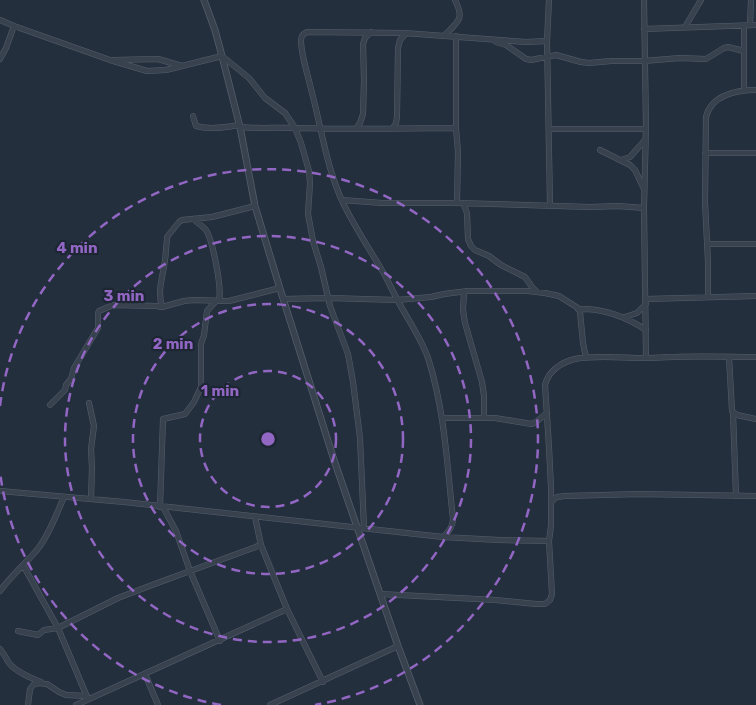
<svg xmlns="http://www.w3.org/2000/svg" width="756" height="705" viewBox="0 0 756 705" font-family="Rubik,sans-serif">
<style>
.lines{fill:none;stroke-linecap:round;stroke-linejoin:round}
.minor-casing{stroke:#565f6c;stroke-width:6}
.tertiary-casing{stroke:#565f6c;stroke-width:7}
.minor{stroke:#38414e;stroke-width:5}
.tertiary{stroke:#38414e;stroke-width:5.5}
.ring{fill:none;stroke:#9266c3;stroke-width:2.5;stroke-dasharray:9 6}
.centre{fill:#9266c3;stroke:#1d2633;stroke-width:2.5}
.ring-label{font-size:15px;text-anchor:middle;font-weight:bold;fill:#9266c3;stroke:#1d2633;stroke-width:4.5;stroke-linejoin:round;paint-order:stroke}
</style>
<rect width="100%" height="100%" fill="#242f3e"/>
<g class="lines">
<!-- minor casing -->
<g class="minor-casing">
<path id="minor" d="M 549,0 L 547,41 L 550,205
M 644,0 L 646,126 L 644,208 L 646,358
M 0,20 L 14,26 L 110,60 L 147,71 L 166,70 L 222,56 L 249,78 L 265,98 L 285,113 L 295,128 L 301,143 L 309,171 L 310,183 L 308,214 L 313,241 L 321,267 L 330,306 L 348,354 L 353,382 L 360,438 L 364,528
M 750,25 L 751,0
M 744,26 L 744,90
M 685,27 L 701,0
M 644,29 L 756,25
M 444,36 C 458,21 465,20 455,0
M 456,36 L 456,128 L 458,152 L 457,203
M 496,42 L 506,45 L 526,59 L 531,60 L 556,55 L 581,62 L 589,63 L 611,61 L 644,61 L 680,58 L 706,59 L 724,48 L 728,47 L 744,51
M 0,59 L 6,48 L 14,26
M 114,60 L 158,59 L 182,66
M 193,116 L 196,126 C 210,130 226,127 239,125
M 240,127 C 259,129 278,127 297,128 C 350,130 403,128 456,128
M 393,128 L 396,123 L 397,117 L 398,48 L 400,40 L 406,33
M 356,129 L 360,123 L 363,114 L 364,80 L 363,44 L 365,38 L 371,32
M 549,129 L 645,129
M 600,150 L 630,165 L 635,170 L 644,189
M 705,153 L 756,153
M 621,160 L 630,157 L 645,140
M 342,200 L 382,203 L 457,203 L 590,207 L 618,206 L 644,208
M 463,203 L 467,213 L 468,239 L 471,246 L 475,250 L 489,256 L 501,265 L 525,277 L 532,287 L 537,292
M 194,219 C 197,223 203,226 206,230 C 213,241 222,288 219,301
M 707,244 L 756,244
M 464,292 L 463,310 L 465,323 L 482,382 L 484,396 L 484,418
M 708,297 L 708,262 L 705,202 L 706,117 C 711,95 737,90 756,90
M 283,299 L 329,298 L 397,300 L 431,297 L 444,294 L 468,291 L 528,291 L 545,293 L 559,296 L 578,308 L 580,312 L 583,343 L 586,358
M 646,299 L 756,296
M 162,307 C 157,290 163,277 165,260 C 166,253 166,247 167,240 L 167,237 L 179,222 L 182,220 L 212,217 L 255,206
M 578,309 C 604,308 625,316 646,330
M 625,317 L 637,313 L 646,304
M 729,357 L 732,411 L 737,415 L 756,419
M 89,403 L 94,426 L 91,449 L 92,468 L 91,499
M 50,405 L 65,390 L 66,385 L 71,379 L 74,368 L 98,328 L 98,313 L 99,311 L 113,305 L 156,306 L 162,307 L 184,301 L 193,300 L 229,301 L 280,288
M 733,413 L 736,496
M 442,418 L 495,418 L 532,424 L 536,422 L 547,413
M 0,491 L 124,502 L 443,537 L 499,540 L 549,541
M 551,502 L 557,497 L 565,496 L 640,494 L 756,496
M 160,507 L 163,419 L 185,414 L 194,402 L 201,387 L 201,344 L 204,335 L 207,311 L 216,301
M 163,507 L 176,531 L 190,571 L 220,641
M 255,517 L 261,545 L 287,609 L 323,682
M 443,537 C 449,532 453,527 453,519 C 447,465 445,411 428,358 C 421,338 408,320 398,301 C 392,290 387,278 380,267 C 368,247 355,227 344,205 C 326,168 321,125 310,85 C 308,76 298,43 302,36 C 303,34 305,33 307,32 L 404,33 L 526,42 L 547,41
M 23,565 L 58,628 L 88,699
M 0,591 C 11,576 25,564 37,550 C 49,535 56,515 64,497
M 380,594 L 496,600 L 536,604 L 545,604 L 550,600 L 552,594 L 549,541 L 551,526 L 551,488 L 549,447 L 545,385 C 548,371 562,362 575,359 C 595,355 624,358 644,358 C 655,358 665,357 675,357 C 702,356 729,357 756,357
M 18,631 L 38,635 L 44,630 L 58,628 L 118,598 L 152,585 L 261,545
M 0,649 C 4,654 6,658 9,663 C 16,672 31,678 41,682
M 145,674 L 158,705
M 28,705 L 30,689 L 34,684 L 39,683 L 47,684 L 59,692 L 66,695 L 87,696
M 76,705 L 287,609
M 270,705 L 398,646"/>
</g>
<!-- tertiary casing -->
<g class="tertiary-casing">
<path id="tertiary" d="M 204,0 L 215,30 L 222,56 L 240,127 L 255,206 L 281,292 L 334,460 L 398,646 L 420,705"/>
</g>
<!-- minor -->
<use href="#minor" class="minor"/>
<!-- tertiary -->
<use href="#tertiary" class="tertiary"/>
</g>
<!-- distance rings -->
<g class="ring">
<circle cx="268" cy="439" r="68"/>
<circle cx="268" cy="439" r="135"/>
<circle cx="268" cy="439" r="203"/>
<path d="M221 705A270 270 0 0 1 0 472M0 406A270 270 0 1 1 315 705"/>
</g>
<circle cx="268" cy="439" r="8" class="centre"/>
<g class="ring-label">
<text x="77" y="253">4 min</text>
<text x="124" y="301">3 min</text>
<text x="173" y="349">2 min</text>
<text x="220" y="396">1 min</text>
</g>
</svg>
